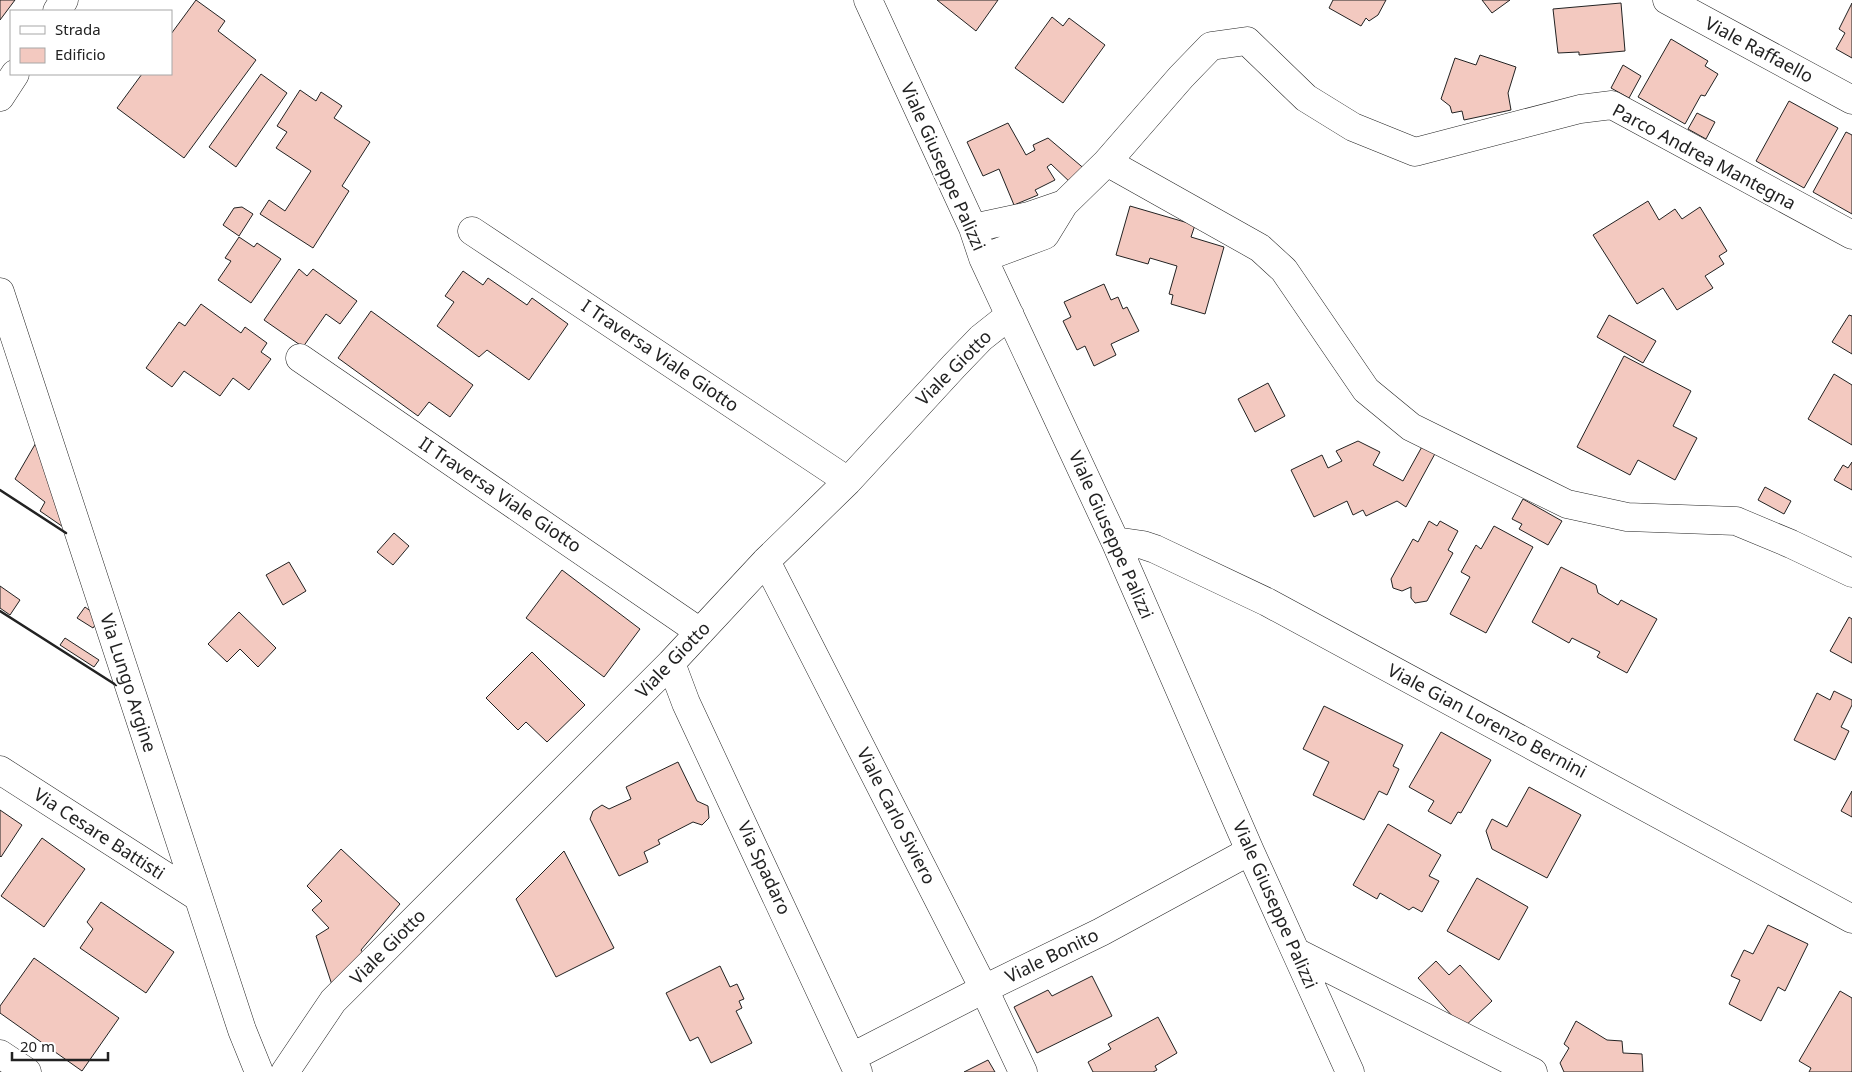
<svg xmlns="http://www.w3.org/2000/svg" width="1852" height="1072" viewBox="0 0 1852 1072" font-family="'Noto Sans',sans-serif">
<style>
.building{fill:#f3c9c0;stroke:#222}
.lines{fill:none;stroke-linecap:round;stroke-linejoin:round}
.minor-casing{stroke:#222;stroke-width:29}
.minor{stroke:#fff;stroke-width:28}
.wall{stroke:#222;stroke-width:2.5}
.labels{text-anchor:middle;stroke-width:4;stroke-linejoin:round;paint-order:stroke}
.street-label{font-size:18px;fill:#222;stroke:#fff}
</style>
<rect width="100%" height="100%" fill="#fff"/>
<!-- building -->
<path class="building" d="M 0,0 L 15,0 L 0,20 Z
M 196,0 L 225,21 L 218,31 L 256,60 L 184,158 L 117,108 L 142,74 L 171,74 L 171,34 Z
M 937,0 L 998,0 L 976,31 Z
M 1333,0 L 1386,0 L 1378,15 L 1369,21 L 1366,18 L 1361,26 L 1329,8 Z
M 1482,0 L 1510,0 L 1492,13 Z
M 1621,3 L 1625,51 L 1579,55 L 1579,52 L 1558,53 L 1553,9 Z
M 1852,3 L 1852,58 L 1836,49 L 1845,33 L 1839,29 Z
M 1052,17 L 1063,26 L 1069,18 L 1105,45 L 1063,103 L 1015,68 Z
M 1671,39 L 1708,61 L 1705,66 L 1718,74 L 1705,96 L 1701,95 L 1685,124 L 1638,97 Z
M 1480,55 L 1516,67 L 1508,93 L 1511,110 L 1464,120 L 1462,111 L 1452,113 L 1450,106 L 1441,99 L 1455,58 L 1476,65 Z
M 1623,65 L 1641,76 L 1629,98 L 1611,88 Z
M 261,74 L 287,93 L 236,167 L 209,147 Z
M 300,90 L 316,101 L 321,92 L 342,106 L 334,118 L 370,142 L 342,186 L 349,191 L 313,248 L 260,214 L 269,200 L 285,211 L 311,171 L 276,148 L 287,132 L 277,126 Z
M 1789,101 L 1838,128 L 1804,188 L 1756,161 Z
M 1697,113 L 1715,122 L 1706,139 L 1688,129 Z
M 1008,123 L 1026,155 L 1035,150 L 1033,145 L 1048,138 L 1087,171 L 1073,185 L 1051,164 L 1047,167 L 1055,180 L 1035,190 L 1038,195 L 1014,205 L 999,169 L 983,176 L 967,142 Z
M 1846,132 L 1852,135 L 1852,214 L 1813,192 Z
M 1648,201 L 1659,220 L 1675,209 L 1682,219 L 1700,207 L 1727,251 L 1719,256 L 1724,264 L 1705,276 L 1713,288 L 1677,310 L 1663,288 L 1637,304 L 1593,235 Z
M 1130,206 L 1195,225 L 1191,237 L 1224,247 L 1205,314 L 1171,304 L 1173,295 L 1169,294 L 1177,266 L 1150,258 L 1148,264 L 1116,255 Z
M 242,207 L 253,214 L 239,236 L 223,225 L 234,208 Z
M 239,237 L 254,247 L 257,243 L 281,259 L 251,303 L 218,280 L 231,261 L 225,258 Z
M 299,269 L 307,276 L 313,269 L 357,301 L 340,324 L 326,314 L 303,347 L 264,320 Z
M 463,271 L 483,285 L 488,278 L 527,305 L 532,298 L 568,324 L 529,380 L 487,350 L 479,357 L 437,326 L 454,302 L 445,296 Z
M 1104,284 L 1111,300 L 1118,297 L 1123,309 L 1127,307 L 1139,331 L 1111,344 L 1116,355 L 1094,366 L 1085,346 L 1077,350 L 1063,321 L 1071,317 L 1064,302 Z
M 201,304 L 241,333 L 245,327 L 267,343 L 261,352 L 271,359 L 249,390 L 233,378 L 220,396 L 184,371 L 172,387 L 146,368 L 179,322 L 185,326 Z
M 371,311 L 473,385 L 450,417 L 429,402 L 418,416 L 338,358 Z
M 1609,315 L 1656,341 L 1643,363 L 1597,337 Z
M 1849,315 L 1852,316 L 1852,354 L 1832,342 Z
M 1624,356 L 1691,391 L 1673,426 L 1697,438 L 1675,480 L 1638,460 L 1630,475 L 1577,447 Z
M 1834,374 L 1852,385 L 1852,445 L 1808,419 Z
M 1268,383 L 1285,416 L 1255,432 L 1238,399 Z
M 37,441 L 69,531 L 40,511 L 45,502 L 15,479 Z
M 1358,441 L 1380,452 L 1373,465 L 1403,481 L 1424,443 L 1437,450 L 1406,507 L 1397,501 L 1366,516 L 1363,510 L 1353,515 L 1347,501 L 1314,517 L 1291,470 L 1322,455 L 1328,468 L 1342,461 L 1336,451 Z
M 1852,462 L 1852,490 L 1834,480 L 1843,465 L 1848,468 Z
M 1765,487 L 1791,501 L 1784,514 L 1758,500 Z
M 1523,499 L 1562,521 L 1548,545 L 1519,529 L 1522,524 L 1512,519 Z
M 1429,521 L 1437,526 L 1440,521 L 1458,531 L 1448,550 L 1453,553 L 1427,601 L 1415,603 L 1411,598 L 1411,587 L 1402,591 L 1393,588 L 1391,579 L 1413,539 L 1418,542 Z
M 1494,526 L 1533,547 L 1486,633 L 1450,614 L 1470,577 L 1461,572 L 1476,545 L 1481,549 Z
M 394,533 L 409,546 L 393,565 L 377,552 Z
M 289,562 L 306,591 L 283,605 L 266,575 Z
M 1561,567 L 1596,585 L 1598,593 L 1618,605 L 1621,600 L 1657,619 L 1627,673 L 1597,657 L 1600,652 L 1572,638 L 1569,643 L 1532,622 Z
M 562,570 L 640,629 L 604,677 L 526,618 Z
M 0,586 L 20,600 L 10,615 L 0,608 Z
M 85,607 L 100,618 L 93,628 L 77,618 Z
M 239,612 L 276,648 L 258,667 L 240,649 L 227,662 L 208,644 Z
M 1849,617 L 1852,619 L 1852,663 L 1830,651 Z
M 65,638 L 99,660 L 94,667 L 60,645 Z
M 532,652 L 585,705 L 547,742 L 526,722 L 518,730 L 486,698 Z
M 1834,691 L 1852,700 L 1852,705 L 1841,727 L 1849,731 L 1835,760 L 1794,740 L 1817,693 L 1830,700 Z
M 1324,706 L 1403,745 L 1393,766 L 1399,769 L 1387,795 L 1379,791 L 1364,820 L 1313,795 L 1329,762 L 1303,749 Z
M 1441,732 L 1491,760 L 1461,813 L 1458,812 L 1451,824 L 1428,811 L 1434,801 L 1409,787 Z
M 678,762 L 697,801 L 708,806 L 709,818 L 702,825 L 693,822 L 658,840 L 660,844 L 644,852 L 648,862 L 619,876 L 590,819 L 593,811 L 602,805 L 609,809 L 631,799 L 626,787 Z
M 1529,787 L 1581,815 L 1547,878 L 1492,849 L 1486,831 L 1492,819 L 1507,827 Z
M 1852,791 L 1852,817 L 1841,811 Z
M 0,810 L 22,825 L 1,857 L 0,856 Z
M 1388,824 L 1441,855 L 1429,876 L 1439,881 L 1422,912 L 1413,907 L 1409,910 L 1380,893 L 1377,899 L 1353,885 Z
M 42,838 L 85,869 L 44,927 L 1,896 Z
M 341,849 L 400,904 L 361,950 L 364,954 L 333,988 L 316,936 L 329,928 L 312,910 L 322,901 L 307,886 Z
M 564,851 L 614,948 L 556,977 L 516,899 Z
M 1477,878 L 1528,907 L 1499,960 L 1447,931 Z
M 101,902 L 174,952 L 146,993 L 80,948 L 93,929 L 87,922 Z
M 1768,925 L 1808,944 L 1785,991 L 1778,987 L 1761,1021 L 1729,1004 L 1740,980 L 1731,976 L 1744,950 L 1753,954 Z
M 34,958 L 119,1018 L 82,1071 L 0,1013 L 0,1006 Z
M 1436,961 L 1449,975 L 1460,965 L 1492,1001 L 1463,1028 L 1418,978 Z
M 720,966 L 730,987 L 737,984 L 744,999 L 739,1001 L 742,1008 L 736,1011 L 752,1043 L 711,1063 L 698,1037 L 690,1041 L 666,993 Z
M 1092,976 L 1112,1016 L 1037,1053 L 1014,1007 L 1048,990 L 1052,996 Z
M 1840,991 L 1852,998 L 1852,1072 L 1809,1072 L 1811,1068 L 1799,1061 Z
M 1158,1017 L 1177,1053 L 1155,1066 L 1157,1070 L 1153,1072 L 1093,1072 L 1088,1062 L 1111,1049 L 1108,1044 Z
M 1576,1021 L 1607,1040 L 1622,1041 L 1623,1053 L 1642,1054 L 1643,1072 L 1564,1072 L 1560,1063 L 1569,1048 L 1564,1044 Z
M 988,1060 L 995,1072 L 964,1072 Z"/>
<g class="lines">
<!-- minor casing -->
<g class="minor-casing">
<path id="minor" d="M 868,0 L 973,228 L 983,258 L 1115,541 L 1250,851 L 1350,1072
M 1667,0 L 1852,100
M 57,11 L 64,0
M 0,97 L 15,74
M 1107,162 L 1260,248 L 1284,270 L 1366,390 L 1411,427 L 1567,504 L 1627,517 L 1736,521 L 1791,544 L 1852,573
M 973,228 L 1029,216 L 1064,204 L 1107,162 L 1181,77 L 1211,46 L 1247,41 L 1306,98 L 1353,127 L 1415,152 L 1580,109 L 1612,105 L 1852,235
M 472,231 L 848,481
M 983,258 L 1045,235 L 1064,204
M 0,292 L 242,1030 L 259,1072
M 300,358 L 700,632
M 1115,541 L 1143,545 L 1155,549 L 1267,602 L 1852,919
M 766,561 L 984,989 L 1023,1072
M 671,663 L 686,703 L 858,1072
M 0,770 L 198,897
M 1296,952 L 1533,1072
M 0,1054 L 27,1072
M 852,1057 L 984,989 L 1101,932 L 1250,851
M 285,1072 L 333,1001 L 671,663 L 766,561 L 848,481 L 954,366 L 981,338 L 1010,315"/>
</g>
<!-- minor -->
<use href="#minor" class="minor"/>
<!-- wall -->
<path class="wall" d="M 0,490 L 66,533
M 0,611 L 116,685"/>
</g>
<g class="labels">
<!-- street labels -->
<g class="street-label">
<text transform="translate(1759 50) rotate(28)" y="6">Viale Raffaello</text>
<text transform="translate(1704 157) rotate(28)" y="6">Parco Andrea Mantegna</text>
<text transform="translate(943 167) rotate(66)" y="6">Viale Giuseppe Palizzi</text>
<text transform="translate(660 356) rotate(34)" y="6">I Traversa Viale Giotto</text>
<text transform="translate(954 368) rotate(-45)" y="6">Viale Giotto</text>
<text transform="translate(500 495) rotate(34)" y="6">II Traversa Viale Giotto</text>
<text transform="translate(1111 535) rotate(66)" y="6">Viale Giuseppe Palizzi</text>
<text transform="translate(673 660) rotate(-46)" y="6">Viale Giotto</text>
<text transform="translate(128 683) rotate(72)" y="6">Via Lungo Argine</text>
<text transform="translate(1487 721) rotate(28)" y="6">Viale Gian Lorenzo Bernini</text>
<text transform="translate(896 816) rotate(63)" y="6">Viale Carlo Siviero</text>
<text transform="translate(99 834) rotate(33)" y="6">Via Cesare Battisti</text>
<text transform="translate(764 868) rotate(65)" y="6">Via Spadaro</text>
<text transform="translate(1275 905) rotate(66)" y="6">Viale Giuseppe Palizzi</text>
<text transform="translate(388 947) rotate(-45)" y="6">Viale Giotto</text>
<text transform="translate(1052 956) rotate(-26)" y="6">Viale Bonito</text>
</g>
</g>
<!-- legend -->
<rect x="10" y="10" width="162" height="65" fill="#ffffff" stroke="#a7a7a7"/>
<rect x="20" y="26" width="25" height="8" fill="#ffffff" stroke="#a7a7a7"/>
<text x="55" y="35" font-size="15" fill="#222222">Strada</text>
<rect x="20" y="48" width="25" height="15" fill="#f3c9c0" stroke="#a7a7a7"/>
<text x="55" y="60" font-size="15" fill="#222222">Edificio</text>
<!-- scale -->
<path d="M12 1052v8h96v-8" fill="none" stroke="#222222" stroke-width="2.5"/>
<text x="20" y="1052" font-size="15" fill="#222222" stroke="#ffffff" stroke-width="4" paint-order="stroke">20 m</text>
</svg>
